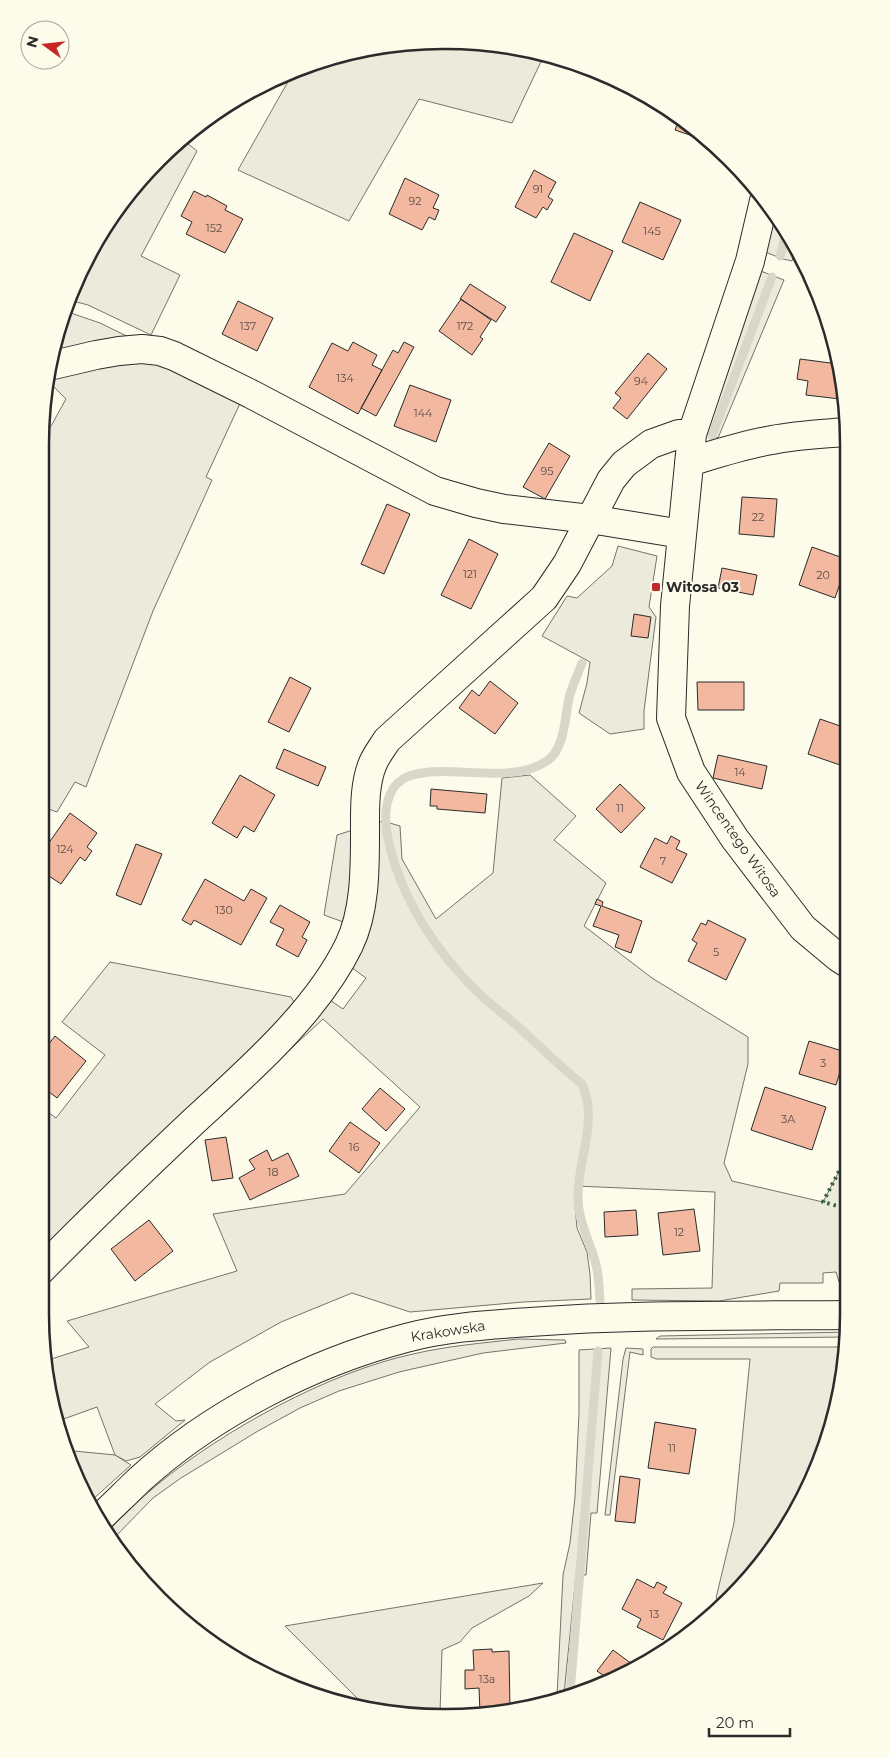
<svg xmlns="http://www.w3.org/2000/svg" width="889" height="1758" viewBox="0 0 889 1758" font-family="Montserrat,sans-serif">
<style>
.green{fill:#ecebdb;stroke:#74746e}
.parking{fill:#eceadb;stroke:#74746e}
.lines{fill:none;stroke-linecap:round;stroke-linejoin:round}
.stream{stroke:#d8d7c9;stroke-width:9}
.building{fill:#f2b8a0;stroke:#2b2b2b}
.minor-casing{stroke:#2b2b2b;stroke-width:30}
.major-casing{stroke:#2b2b2b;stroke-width:30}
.minor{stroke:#fdfbea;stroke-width:28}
.major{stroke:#fdfbea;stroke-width:28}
.hedge{stroke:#34623c;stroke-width:4;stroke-dasharray:2.5 4;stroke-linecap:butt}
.poi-dot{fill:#c62828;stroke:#fdfbea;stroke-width:2}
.labels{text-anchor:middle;stroke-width:4;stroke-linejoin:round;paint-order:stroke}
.number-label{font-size:11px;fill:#5d4e48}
.poi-label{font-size:14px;font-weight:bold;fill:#2b2b2b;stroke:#fdfbea;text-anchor:start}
.street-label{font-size:14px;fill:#2b2b2b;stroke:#fdfbea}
.rim{fill:none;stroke:#2b2b2b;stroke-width:2.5}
</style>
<rect width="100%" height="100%" fill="#fdfbea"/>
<!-- green -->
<path class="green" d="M 471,41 L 545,53 L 512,123 L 419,99 L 349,221 L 238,170 L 294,71 L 314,62 L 391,44 Z
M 181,138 L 197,151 L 141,256 L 180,275 L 151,335 L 88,305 L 69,300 L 82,266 L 123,198 Z
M 774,212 L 781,220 L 797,249 L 792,261 L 783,259 L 765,252 Z
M 758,270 L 784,280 L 718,438 L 707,433 Z
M 65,311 L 100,323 L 141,343 L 50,361 L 54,340 Z
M 145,357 L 242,399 L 206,477 L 212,480 L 153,611 L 86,787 L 75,782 L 57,812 L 40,806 L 41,444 L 66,399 L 47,380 L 48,374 Z
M 618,546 L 657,556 L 649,607 L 656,617 L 644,711 L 644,729 L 610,734 L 579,713 L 587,683 L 590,662 L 542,636 L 567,596 L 577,598 L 612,566 Z
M 530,775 L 576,816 L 554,840 L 606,883 L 584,926 L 652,978 L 748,1037 L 748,1064 L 724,1163 L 732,1181 L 823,1202 L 848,1154 L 848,1282 L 839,1282 L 836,1272 L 823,1273 L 823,1283 L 780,1283 L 779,1291 L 719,1301 L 632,1300 L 632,1289 L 712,1288 L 715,1192 L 576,1186 L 575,1205 L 577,1228 L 587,1252 L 590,1274 L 591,1299 L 523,1302 L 410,1312 L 352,1293 L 281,1322 L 210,1362 L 155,1404 L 176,1421 L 185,1420 L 140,1457 L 126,1461 L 115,1455 L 97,1407 L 58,1421 L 48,1360 L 89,1347 L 67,1321 L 237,1271 L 213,1214 L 345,1194 L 420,1107 L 323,1019 L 271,1067 L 324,996 L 343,1009 L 366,978 L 348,965 L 379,822 L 383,821 L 400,826 L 402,859 L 436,919 L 493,873 L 502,778 Z
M 356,829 L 346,923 L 324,915 L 337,835 Z
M 110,962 L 291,997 L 298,1009 L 40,1262 L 40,1106 L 56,1118 L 105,1055 L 62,1022 Z
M 848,1332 L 848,1337 L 656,1339 L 660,1336 Z
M 518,1339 L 565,1340 L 566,1343 L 483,1353 L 399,1372 L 339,1391 L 300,1408 L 258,1431 L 181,1478 L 153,1498 L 113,1539 L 108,1531 C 124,1515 140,1499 158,1484 C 224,1430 329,1372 413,1354 C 447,1346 483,1343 518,1339 Z
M 653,1347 L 847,1347 L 835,1418 L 807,1492 L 730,1600 L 723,1605 L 716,1598 L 734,1523 L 750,1359 L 656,1359 L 651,1357 L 651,1349 Z
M 611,1348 L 597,1513 L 591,1513 L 586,1575 L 576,1575 L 564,1694 L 557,1696 L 563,1575 L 570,1543 L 575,1497 L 579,1413 L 579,1350 Z
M 626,1348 L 643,1349 L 643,1355 L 630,1352 L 610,1515 L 605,1515 L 623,1359 Z
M 543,1583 L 529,1596 L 472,1628 L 460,1642 L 442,1650 L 440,1713 L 369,1710 L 285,1626 Z"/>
<!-- parking -->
<path class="parking" d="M 74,1451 L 115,1455 L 131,1465 L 92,1500 L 66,1453 Z"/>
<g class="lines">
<!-- stream -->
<path class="stream" d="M 780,256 L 787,231
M 712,436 L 772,277
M 582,663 C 578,674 572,686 569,698 C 565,716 565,749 547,761 C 516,782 465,769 429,772 C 421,773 410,774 403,779 C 385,790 384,815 387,833 C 398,895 437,955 483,997 C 496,1009 510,1019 523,1031 C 542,1049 561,1067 582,1084 C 599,1121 577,1161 578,1198 C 578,1224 592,1244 597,1269 C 599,1279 599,1290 600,1300
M 570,1693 L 598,1351"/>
</g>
<!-- building -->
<path class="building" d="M 679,119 L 711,140 L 713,143 L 675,130 Z
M 534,170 L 556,182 L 548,197 L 553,200 L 547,210 L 543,207 L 536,218 L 515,207 Z
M 405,178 L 439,195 L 433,208 L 439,210 L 435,220 L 429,217 L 422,230 L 389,214 Z
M 194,191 L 206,197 L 207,195 L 227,206 L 225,210 L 243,219 L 225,253 L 186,234 L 192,222 L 181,216 Z
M 640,202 L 681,220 L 663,260 L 622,242 Z
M 574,233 L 613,251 L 590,301 L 551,282 Z
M 470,284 L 506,307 L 496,322 L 460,299 Z
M 461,299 L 491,320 L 480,337 L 483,339 L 472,355 L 439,331 Z
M 238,301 L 273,318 L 257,351 L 222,334 Z
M 353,342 L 377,355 L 372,365 L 382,370 L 358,414 L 309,387 L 332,343 L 348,351 Z
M 404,342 L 414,347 L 376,416 L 361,408 L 393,350 L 398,353 Z
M 648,353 L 667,369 L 627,419 L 613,408 L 621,398 L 615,393 Z
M 800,359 L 838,364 L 842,379 L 840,399 L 806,395 L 808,381 L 797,379 Z
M 410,385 L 451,400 L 436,442 L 394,426 Z
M 549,443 L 570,456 L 545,499 L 523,487 Z
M 742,497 L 777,499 L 774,537 L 739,534 Z
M 387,504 L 410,514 L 384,574 L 361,564 Z
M 469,539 L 498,554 L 471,609 L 441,595 Z
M 812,547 L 846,559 L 846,566 L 835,598 L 799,585 Z
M 722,568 L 757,575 L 753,595 L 718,588 Z
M 634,614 L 651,617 L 648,638 L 631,636 Z
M 290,677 L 311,688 L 289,732 L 268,722 Z
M 490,681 L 518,703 L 495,734 L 459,708 L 472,690 L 479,696 Z
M 697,682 L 744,682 L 744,710 L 698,710 Z
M 820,719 L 846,728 L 847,755 L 843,766 L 808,754 Z
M 284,749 L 326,767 L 318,786 L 276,768 Z
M 718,755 L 767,766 L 762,789 L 713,778 Z
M 240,775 L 275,795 L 254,832 L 244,826 L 237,838 L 212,823 Z
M 620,784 L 645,808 L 621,833 L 596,809 Z
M 431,789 L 487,794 L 485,813 L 437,809 L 437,806 L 430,806 Z
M 70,813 L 97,833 L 87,847 L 92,851 L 85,861 L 80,857 L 61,884 L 40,870 L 40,840 L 48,844 Z
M 671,836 L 680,841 L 676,849 L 687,854 L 672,883 L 640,867 L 655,838 L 667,844 Z
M 136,844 L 162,854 L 141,905 L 116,895 Z
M 205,879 L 244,901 L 251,889 L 267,898 L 241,945 L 194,920 L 191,925 L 182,920 Z
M 597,899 L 603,902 L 602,906 L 642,921 L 631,953 L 615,947 L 619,935 L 593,926 L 601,906 L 595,904 Z
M 280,905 L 310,922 L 302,937 L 307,940 L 298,957 L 276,945 L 284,929 L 270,922 Z
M 708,920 L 746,939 L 726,980 L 688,961 L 697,943 L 692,940 L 701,923 L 706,925 Z
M 55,1036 L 86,1061 L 57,1098 L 40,1085 L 40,1055 Z
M 809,1041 L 846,1052 L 836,1085 L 799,1074 Z
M 765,1087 L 826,1107 L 812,1150 L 751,1130 Z
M 380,1088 L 405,1109 L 386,1131 L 362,1109 Z
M 350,1122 L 380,1143 L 359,1173 L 329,1151 Z
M 226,1137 L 233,1178 L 212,1181 L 205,1140 Z
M 267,1150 L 272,1161 L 288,1153 L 299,1176 L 250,1200 L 239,1178 L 255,1169 L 249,1160 Z
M 694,1209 L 700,1251 L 663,1255 L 658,1213 Z
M 636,1210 L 638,1235 L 605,1237 L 604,1212 Z
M 149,1220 L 173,1251 L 135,1281 L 111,1249 Z
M 655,1422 L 696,1429 L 689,1474 L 648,1468 Z
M 620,1476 L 640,1479 L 635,1523 L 615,1521 Z
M 637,1579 L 654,1588 L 657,1582 L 667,1587 L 663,1593 L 682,1603 L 663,1640 L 637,1627 L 641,1619 L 622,1609 Z
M 492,1649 L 492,1652 L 509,1651 L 510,1711 L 503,1713 L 480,1713 L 479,1688 L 465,1689 L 465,1670 L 474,1670 L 473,1650 Z
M 613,1650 L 636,1667 L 623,1676 L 610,1680 L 597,1671 Z"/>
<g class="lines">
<!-- minor casing -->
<g class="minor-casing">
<path id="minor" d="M 764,201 L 750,261 L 692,434 L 675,606 L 671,718 L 691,772 L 735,839 L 803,928 L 839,958 L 847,963
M 49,366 L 96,355 L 119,351 L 142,349 L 160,351 L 174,356 L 251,394 L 435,491 L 476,503 L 504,509 L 590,519 L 682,534
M 689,462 C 716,454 743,445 772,440 C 796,435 821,434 846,432
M 40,1271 C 90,1220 140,1172 192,1123 C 246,1073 316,1013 349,945 C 365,912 365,870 365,834 C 365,810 364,784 373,763 C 377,754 382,748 387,740 L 544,598 L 567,564 L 611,480 L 624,464 L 651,444 L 679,434 L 692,434"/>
</g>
<!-- major casing -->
<g class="major-casing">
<path id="major" d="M 101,1517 C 113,1505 126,1493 138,1481 C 211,1414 311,1363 406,1338 C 447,1327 488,1325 530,1322 C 635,1314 742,1316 848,1315"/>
</g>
<!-- minor -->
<use href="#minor" class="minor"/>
<!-- major -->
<use href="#major" class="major"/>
<!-- hedge -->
<path class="hedge" d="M 848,1154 L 823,1202 L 848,1209"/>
</g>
<!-- markers -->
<rect class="poi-dot" x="651" y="582" width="10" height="10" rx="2.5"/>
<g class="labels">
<!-- number labels -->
<g class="number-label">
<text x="538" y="193">91</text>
<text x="415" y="205">92</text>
<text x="214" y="232">152</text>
<text x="652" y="235">145</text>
<text x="248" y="330">137</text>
<text x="465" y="330">172</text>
<text x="345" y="382">134</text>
<text x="641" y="385">94</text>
<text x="423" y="417">144</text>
<text x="547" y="475">95</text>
<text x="758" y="521">22</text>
<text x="470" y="578">121</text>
<text x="823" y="579">20</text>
<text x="740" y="776">14</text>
<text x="620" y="812">11</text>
<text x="65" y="853">124</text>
<text x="663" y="865">7</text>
<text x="224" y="914">130</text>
<text x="716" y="956">5</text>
<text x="823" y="1067">3</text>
<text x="788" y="1123">3A</text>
<text x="354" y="1151">16</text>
<text x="273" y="1176">18</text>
<text x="679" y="1236">12</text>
<text x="672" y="1452">11</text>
<text x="654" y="1618">13</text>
<text x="487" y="1683">13a</text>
</g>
<!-- poi labels -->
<g class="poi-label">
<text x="666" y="592">Witosa 03</text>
</g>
<!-- street labels -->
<g class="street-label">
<text transform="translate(738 839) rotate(55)" y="5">Wincentego Witosa</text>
<text transform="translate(448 1331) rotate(-9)" y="5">Krakowska</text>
</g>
</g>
<!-- crop -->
<path d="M0 0H889V1758H0ZM444 49H445A395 395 0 0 1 840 444V1314A395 395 0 0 1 445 1709H444A395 395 0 0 1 49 1314V444A395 395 0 0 1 444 49Z" fill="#fdfbea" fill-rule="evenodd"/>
<path class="rim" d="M444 49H445A395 395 0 0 1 840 444V1314A395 395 0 0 1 445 1709H444A395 395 0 0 1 49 1314V444A395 395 0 0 1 444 49Z"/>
<!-- north arrow -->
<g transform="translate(45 45) rotate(285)"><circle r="24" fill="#fdfbea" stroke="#a9a89e"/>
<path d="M0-4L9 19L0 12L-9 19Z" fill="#c62828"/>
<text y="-8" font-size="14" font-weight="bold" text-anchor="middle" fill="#2b2b2b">N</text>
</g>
<!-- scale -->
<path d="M709 1728v8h81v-8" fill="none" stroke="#2b2b2b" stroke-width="2.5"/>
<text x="716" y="1728" font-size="15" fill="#2b2b2b" stroke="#fdfbea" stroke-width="4" paint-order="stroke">20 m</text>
</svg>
